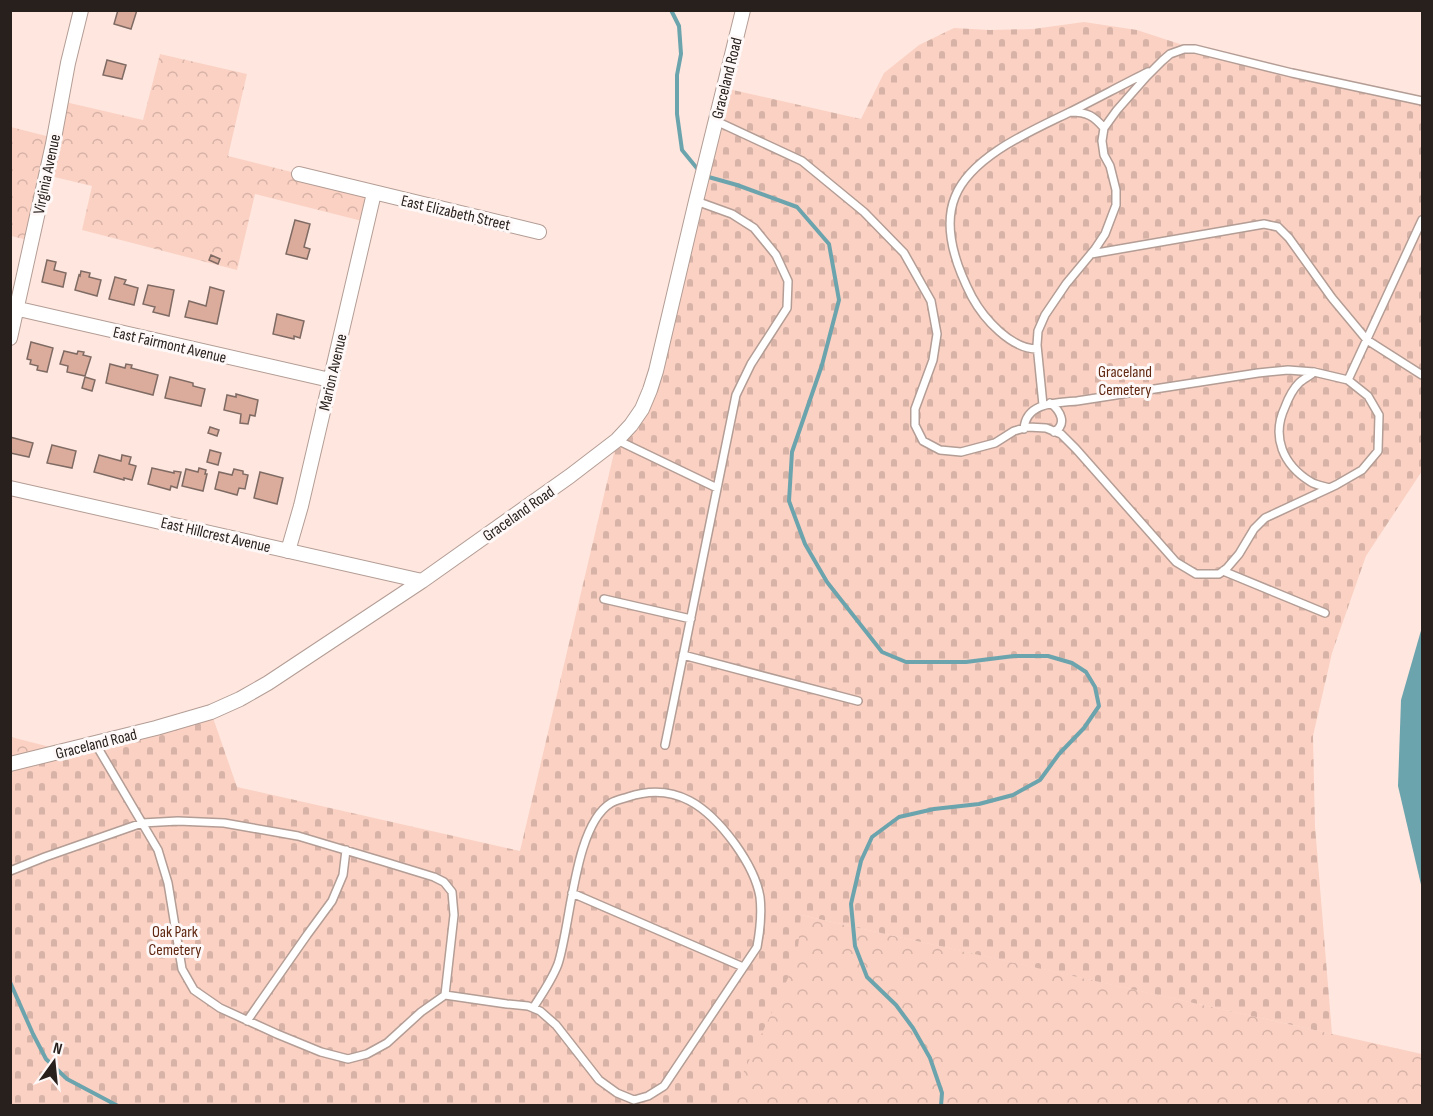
<svg xmlns="http://www.w3.org/2000/svg" width="1433" height="1116" viewBox="0 0 1433 1116" font-family="'Sofia Sans Condensed',sans-serif">
<style>
.forest{fill:url(#forest-crowns)}
.cemetery{fill:url(#cemetery-stones)}
.water{fill:#6ca4ae}
.lines{fill:none;stroke-linecap:round;stroke-linejoin:round}
.stream{stroke:#6ca4ae;stroke-width:4}
.building{fill:#dbac9c;stroke:#7f6b64;stroke-width:1.5}
.service-casing{stroke:#b39d95;stroke-width:10}
.minor-casing{stroke:#b39d95;stroke-width:16}
.service{stroke:#fff;stroke-width:7}
.minor{stroke:#fff;stroke-width:14}
.labels{text-anchor:middle;stroke-width:6;stroke-linejoin:round;paint-order:stroke}
.street-label{font-size:16px;fill:#28201d;stroke:#fef9f8}
.park-label{font-size:16px;fill:#602711;stroke:#fef9f8}
</style>
<defs>
<pattern id="forest-crowns" width="20" height="18" patternUnits="userSpaceOnUse" patternTransform="scale(1.5)"><rect width="20" height="18" fill="#fbd1c3"/><path d="M2 6a3 3 0 1 1 6 0M12 15a3 3 0 1 1 6 0" fill="none" stroke="#d7b3a7"/></pattern>
<pattern id="cemetery-stones" width="16" height="16" patternUnits="userSpaceOnUse" patternTransform="scale(1.5)"><rect width="16" height="16" fill="#fbd1c3"/><path d="M2 7V4a2 2 0 0 1 4 0v3zM10 15v-3a2 2 0 0 1 4 0v3z" fill="#d7b3a7"/></pattern>
</defs>
<rect width="100%" height="100%" fill="#ffe7df"/>
<!-- forest -->
<path class="forest" d="M 160,54 L 247,74 L 228,156 L 374,193 L 366,222 L 255,194 L 237,270 L 82,230 L 92,186 L 46,175 L 32,241 L 11,236 L 11,127 L 54,138 L 61,101 L 143,120 Z
M 11,737 L 66,751 L 11,764 Z
M 801,915 L 1422,1054 L 1422,1105 L 727,1106 Z"/>
<!-- cemetery -->
<path class="cemetery" d="M 1084,22 L 1137,30 L 1195,49 L 1422,101 L 1422,471 L 1366,556 L 1332,653 L 1313,736 L 1315,826 L 1332,1034 L 801,915 L 797,959 L 728,1105 L 11,1105 L 10,764 L 211,712 L 237,787 L 520,851 L 617,440 L 642,409 L 724,88 L 861,119 L 884,73 L 919,45 L 954,28 L 990,30 L 1033,29 Z"/>
<!-- water -->
<path class="water" d="M 1422,627 L 1422,889 L 1398,786 L 1401,700 Z"/>
<g class="lines">
<!-- stream -->
<path class="stream" d="M 671,10 L 679,26 L 681,54 L 677,75 L 677,114 L 682,150 L 700,172
M 705,176 L 737,185 L 797,207 L 829,244 L 839,300 L 822,365 L 792,452 L 789,501 L 805,544 L 827,582 L 882,652 L 906,662 L 966,662 L 1014,656 L 1048,656 L 1072,663 L 1086,672 L 1095,687 L 1099,706 L 1084,728 L 1059,754 L 1040,780 L 1013,795 L 979,804 L 934,809 L 899,817 L 872,837 L 861,861 L 851,904 L 855,946 L 867,977 L 896,1005 L 913,1028 L 930,1058 L 942,1093 L 941,1106
M 10,982 L 33,1034 L 46,1059 L 67,1079 L 118,1106"/>
</g>
<!-- building -->
<path class="building" d="M 118,10 L 137,10 L 131,29 L 114,24 Z
M 107,60 L 126,65 L 122,79 L 103,75 Z
M 295,220 L 310,224 L 304,247 L 310,249 L 307,259 L 286,254 Z
M 211,255 L 220,259 L 218,264 L 209,260 Z
M 47,260 L 56,262 L 54,270 L 66,273 L 63,287 L 42,282 Z
M 81,271 L 90,273 L 89,277 L 101,280 L 97,296 L 75,290 L 79,275 L 80,276 Z
M 115,277 L 126,280 L 124,284 L 138,288 L 134,305 L 109,299 Z
M 148,285 L 174,290 L 169,316 L 153,312 L 155,307 L 143,304 Z
M 210,287 L 224,291 L 217,324 L 185,317 L 189,301 L 206,306 Z
M 277,314 L 304,321 L 300,338 L 294,336 L 294,339 L 273,334 Z
M 31,342 L 53,348 L 47,372 L 37,370 L 38,366 L 30,364 L 31,360 L 27,359 Z
M 64,351 L 77,354 L 78,351 L 84,352 L 83,355 L 91,357 L 85,376 L 67,372 L 68,366 L 60,364 Z
M 110,364 L 125,368 L 126,364 L 132,365 L 131,368 L 158,375 L 153,395 L 106,383 Z
M 85,377 L 95,380 L 92,391 L 82,388 Z
M 170,377 L 193,383 L 193,386 L 205,389 L 201,406 L 165,398 Z
M 236,394 L 258,400 L 255,416 L 250,415 L 248,424 L 240,423 L 241,414 L 224,410 L 227,395 L 236,397 Z
M 210,427 L 219,430 L 217,436 L 208,433 Z
M 10,437 L 33,443 L 29,457 L 10,453 Z
M 52,445 L 76,451 L 72,468 L 47,463 Z
M 210,450 L 221,453 L 218,465 L 207,462 Z
M 99,455 L 121,461 L 122,455 L 131,457 L 129,464 L 136,466 L 132,480 L 124,478 L 124,480 L 94,472 Z
M 152,468 L 174,473 L 174,471 L 181,472 L 177,488 L 171,486 L 170,490 L 148,484 Z
M 199,468 L 206,470 L 205,474 L 207,474 L 203,491 L 182,486 L 186,469 L 198,472 Z
M 234,469 L 243,471 L 243,474 L 248,475 L 245,489 L 239,488 L 237,495 L 215,489 L 219,472 L 232,475 Z
M 260,472 L 283,478 L 277,504 L 254,498 Z"/>
<g class="lines">
<!-- service casing -->
<g class="service-casing">
<path id="service" d="M 1071,112 C 1087,112 1094,116 1104,128
M 716,121 L 802,161 L 864,212 L 904,253 L 931,301 L 937,334 L 933,360 L 915,409 L 915,425 L 923,441 L 940,450 L 961,452 L 995,443 L 1014,431 L 1028,427 L 1046,428 L 1061,434 L 1076,449 L 1176,562 L 1196,574 L 1219,574 L 1227,568 L 1239,554 L 1254,529 L 1265,518 L 1336,485 L 1362,470 L 1378,451 L 1379,415 L 1368,396 L 1348,380 L 1314,372 L 1288,370 L 1258,373 L 1077,401 C 1056,403 1026,402 1024,429
M 1091,254 L 1264,224 L 1278,227 L 1289,238 L 1332,298 L 1367,340 L 1422,375
M 1037,349 C 1011,349 984,319 972,297 C 957,268 942,229 955,197 C 971,156 1033,130 1070,112 C 1096,99 1122,85 1148,72
M 1314,372 C 1310,376 1303,379 1299,383 C 1293,389 1288,399 1285,407 C 1271,437 1283,465 1311,482 C 1316,485 1323,486 1329,488
M 1348,380 L 1422,220
M 1050,403 C 1060,410 1068,424 1054,432
M 1043,405 L 1037,345 L 1038,331 L 1045,315 L 1066,284 L 1095,249 L 1105,234 L 1116,205 L 1116,190 L 1110,166 L 1104,155 L 1102,141 L 1104,128 L 1117,110 L 1147,76 L 1162,61 L 1170,54 L 1184,49 L 1195,49 L 1292,73 L 1422,101
M 617,440 L 717,488
M 1223,571 L 1325,613
M 604,599 L 691,619
M 683,655 L 858,701
M 665,745 L 736,395 L 751,364 L 787,308 L 788,281 L 776,255 L 754,228 L 732,214 L 696,201
M 10,871 L 45,857 L 142,823 L 178,821 L 224,823 L 298,836 L 385,862 L 434,877 L 444,882 L 452,892 L 454,915 L 445,995 L 421,1012 L 387,1043 L 367,1054 L 348,1059 L 321,1052 L 277,1034 L 220,1008 L 194,990 L 182,969 L 168,883 L 158,850 L 95,743
M 572,893 L 743,967
M 445,995 L 507,1004 L 528,1006 L 540,1011 L 556,1025 L 599,1080 L 617,1093 L 634,1100 L 648,1096 L 664,1086 L 757,947 C 760,931 762,914 760,897 C 757,879 745,858 735,844 C 708,807 676,781 628,797 C 622,799 616,800 611,803 C 574,825 571,925 558,964 C 552,980 542,994 533,1008
M 247,1021 L 307,935 L 332,901 L 343,875 L 346,850"/>
</g>
<!-- minor casing -->
<g class="minor-casing">
<path id="minor" d="M 299,174 L 539,232
M 10,307 L 330,380
M 10,338 L 53,144 L 68,63 L 81,10
M 10,488 L 422,581
M 288,551 L 301,506 L 374,193
M 10,764 L 156,728 L 211,712 L 240,699 L 268,683 L 422,581 L 570,476 L 617,440 L 631,425 L 642,409 L 650,390 L 656,371 L 696,201 L 743,10"/>
</g>
<!-- service -->
<use href="#service" class="service"/>
<!-- minor -->
<use href="#minor" class="minor"/>
</g>
<g class="labels">
<!-- street labels -->
<g class="street-label">
<text transform="translate(726 78) rotate(-76)" y="6">Graceland Road</text>
<text transform="translate(46 174) rotate(-78)" y="6">Virginia Avenue</text>
<text transform="translate(456 212) rotate(13)" y="6">East Elizabeth Street</text>
<text transform="translate(170 344) rotate(13)" y="6">East Fairmont Avenue</text>
<text transform="translate(332 372) rotate(-77)" y="6">Marion Avenue</text>
<text transform="translate(518 513) rotate(-35)" y="6">Graceland Road</text>
<text transform="translate(216 534) rotate(13)" y="6">East Hillcrest Avenue</text>
<text transform="translate(96 743) rotate(-14)" y="6">Graceland Road</text>
</g>
<!-- park labels -->
<g class="park-label">
<text x="1125" y="377">Graceland<tspan x="1125" dy="18">Cemetery</tspan></text>
<text x="175" y="937">Oak Park<tspan x="175" dy="18">Cemetery</tspan></text>
</g>
</g>
<!-- border -->
<rect width="1433" height="1116" fill="none" stroke="#28201d" stroke-width="24"/>
<!-- north arrow -->
<g transform="translate(54 1062) rotate(15)" stroke="#fef9f8" stroke-width="4.5" paint-order="stroke">
<path d="M0-4.5L10 22L0 15L-10 22Z" fill="#28201d"/>
<text y="-9" font-size="16" font-weight="bold" text-anchor="middle" fill="#28201d">N</text>
</g>
</svg>
